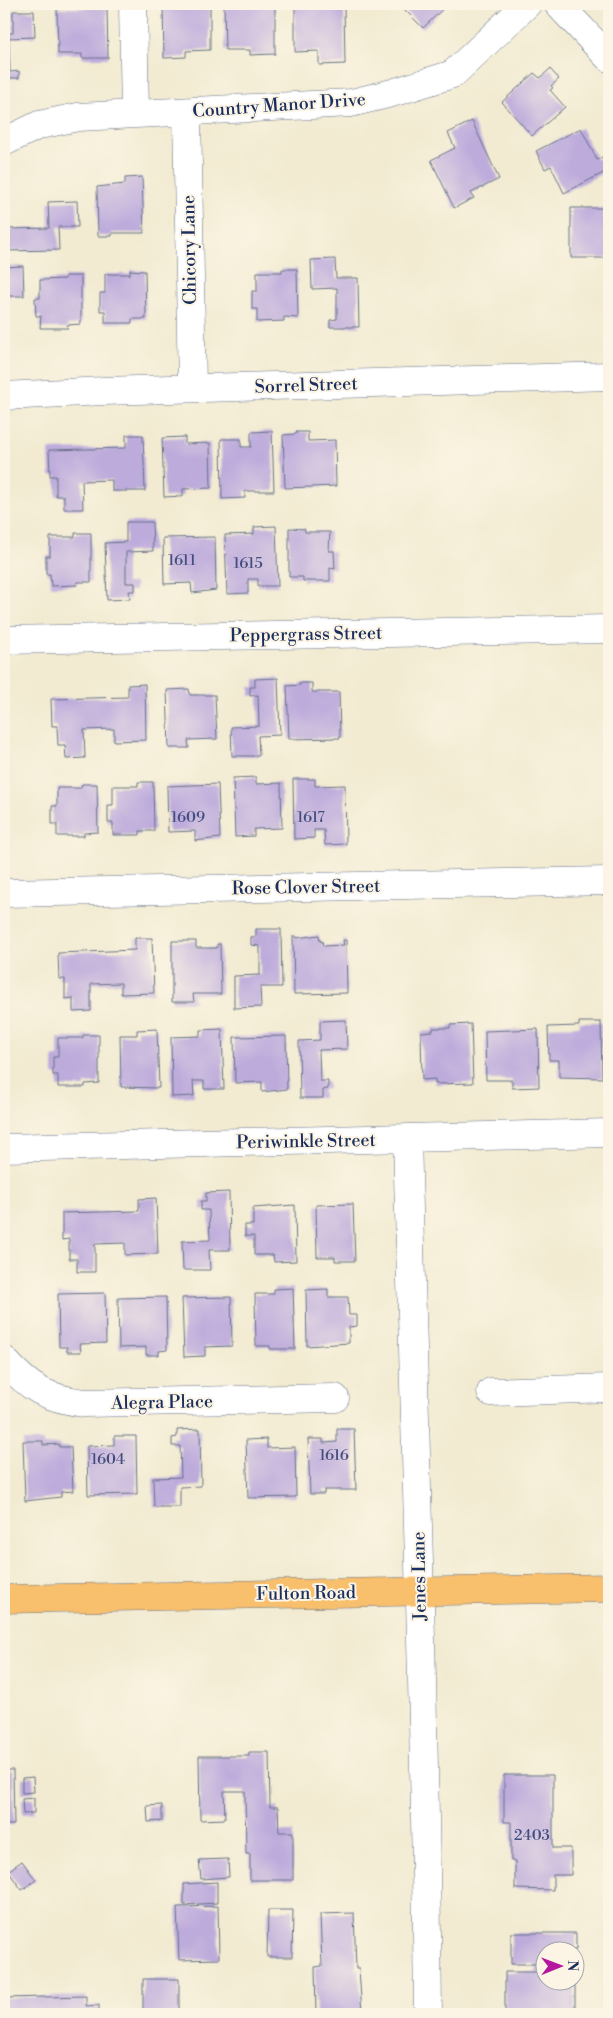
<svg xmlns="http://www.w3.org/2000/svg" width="613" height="2018" viewBox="0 0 613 2018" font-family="'Libre Bodoni',serif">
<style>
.building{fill:#bdabdc}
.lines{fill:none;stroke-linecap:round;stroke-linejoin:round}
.minor-casing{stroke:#667187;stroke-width:29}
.major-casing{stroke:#667187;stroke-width:29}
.minor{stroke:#fff;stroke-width:28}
.major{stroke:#f8bf6c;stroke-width:28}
.labels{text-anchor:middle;stroke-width:4;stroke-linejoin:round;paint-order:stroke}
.number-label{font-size:15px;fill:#444e7e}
.street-label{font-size:18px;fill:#1b2f5e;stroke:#fcf5e5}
</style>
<rect width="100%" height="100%" fill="#fcf5e5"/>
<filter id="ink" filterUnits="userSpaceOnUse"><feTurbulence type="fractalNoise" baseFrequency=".02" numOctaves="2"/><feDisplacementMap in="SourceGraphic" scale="10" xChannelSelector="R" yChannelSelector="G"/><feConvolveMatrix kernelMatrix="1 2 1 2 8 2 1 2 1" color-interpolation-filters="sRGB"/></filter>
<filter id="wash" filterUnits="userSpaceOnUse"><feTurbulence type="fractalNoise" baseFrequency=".0096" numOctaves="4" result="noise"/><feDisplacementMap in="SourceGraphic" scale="20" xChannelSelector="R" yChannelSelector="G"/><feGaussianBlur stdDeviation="1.12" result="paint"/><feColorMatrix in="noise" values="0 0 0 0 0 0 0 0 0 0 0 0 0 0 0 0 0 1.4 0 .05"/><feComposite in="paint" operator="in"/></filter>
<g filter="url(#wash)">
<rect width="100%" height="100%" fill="#f2ebd2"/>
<g id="blocks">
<!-- building -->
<path class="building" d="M 163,4 L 182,4 L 182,7 L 210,6 L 210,50 L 186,51 L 186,57 L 164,58 Z
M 275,4 L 275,54 L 250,55 L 250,50 L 225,50 L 224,5 Z
M 295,4 L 344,4 L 345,64 L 319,65 L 319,51 L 295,52 Z
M 389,4 L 448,4 L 423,28 L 400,5 L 395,9 Z
M 57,8 L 107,8 L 108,58 L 82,58 L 82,54 L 58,54 Z
M 13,11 L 34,11 L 35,37 L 9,38 L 10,72 L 19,71 L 19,78 L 4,78 L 4,33 L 13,33 Z
M 550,69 L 559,79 L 551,86 L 553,88 L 550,90 L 565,107 L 532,136 L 502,102 L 534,73 L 540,78 Z
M 472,121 L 499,179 L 471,193 L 474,198 L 454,208 L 431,160 L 455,148 L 448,133 Z
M 581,128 L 597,160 L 606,155 L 609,162 L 609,170 L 564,193 L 551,166 L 545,169 L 536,151 Z
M 142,177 L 144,233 L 112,233 L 112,236 L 98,236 L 97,187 L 125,184 L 125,178 Z
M 77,201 L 78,227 L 58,227 L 59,250 L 4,251 L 4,220 L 9,220 L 9,229 L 49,228 L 48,202 Z
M 571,208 L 609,208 L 609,258 L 571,258 Z
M 335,259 L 336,278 L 358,278 L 359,327 L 330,327 L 330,320 L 337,319 L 337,288 L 312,289 L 311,260 Z
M 23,266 L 24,296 L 4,296 L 4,267 Z
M 282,269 L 297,269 L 298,318 L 284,317 L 284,321 L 257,322 L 257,309 L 252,309 L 252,291 L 257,291 L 257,272 L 282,272 Z
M 130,270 L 145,271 L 146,319 L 132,319 L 132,323 L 105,323 L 105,311 L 100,311 L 100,293 L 105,293 L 105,274 L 130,274 Z
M 65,276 L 81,276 L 81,324 L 67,325 L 68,328 L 40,328 L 41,316 L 36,316 L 35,298 L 40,298 L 40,280 L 65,279 Z
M 272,431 L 274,491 L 245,491 L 245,498 L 222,499 L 221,439 L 241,439 L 241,447 L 251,447 L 251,432 Z
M 296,432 L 308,432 L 308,441 L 335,440 L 336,486 L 285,488 L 283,435 L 296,434 Z
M 126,435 L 143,435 L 145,491 L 112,491 L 112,480 L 82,481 L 83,509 L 64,509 L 64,496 L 56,496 L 56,476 L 50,476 L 49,450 L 126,448 Z
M 185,437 L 185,444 L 210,443 L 211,488 L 183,489 L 183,496 L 164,497 L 162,438 Z
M 126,522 L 152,522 L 153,551 L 126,552 L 126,583 L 135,583 L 135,591 L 129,591 L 130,599 L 107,600 L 105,543 L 126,542 Z
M 276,526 L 278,586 L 258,586 L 258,579 L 248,579 L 248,593 L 227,594 L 225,535 L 254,534 L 254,527 Z
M 289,528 L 305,529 L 305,532 L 330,532 L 329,551 L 334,551 L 335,569 L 330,568 L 330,581 L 303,581 L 303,577 L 289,577 Z
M 75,533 L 91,533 L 91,582 L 78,582 L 77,585 L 51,586 L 50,574 L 46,574 L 46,556 L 50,556 L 50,537 L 75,537 Z
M 215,537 L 216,590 L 192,593 L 191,583 L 164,584 L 163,538 Z
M 278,678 L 280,735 L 258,736 L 259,756 L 232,756 L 231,727 L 259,726 L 258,695 L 250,696 L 250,687 L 255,687 L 255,679 Z
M 300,683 L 312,683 L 312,692 L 339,692 L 340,738 L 289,739 L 287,686 L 300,685 Z
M 145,684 L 146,740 L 114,741 L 114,729 L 84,730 L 85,758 L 66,759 L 65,745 L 58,745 L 57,726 L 52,726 L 51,699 L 128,697 L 128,685 Z
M 189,689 L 190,695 L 215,695 L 217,739 L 188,740 L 189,748 L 169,748 L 167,690 Z
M 256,777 L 256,784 L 281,783 L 282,828 L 254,829 L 254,836 L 235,837 L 233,778 Z
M 293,779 L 315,779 L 315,786 L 345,785 L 346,844 L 325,845 L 324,830 L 314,830 L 314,838 L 294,839 Z
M 138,782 L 153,782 L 154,831 L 140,831 L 140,835 L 113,835 L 113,823 L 108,823 L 108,805 L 113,805 L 113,786 L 138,786 Z
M 82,784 L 97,784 L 98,832 L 84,833 L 84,836 L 57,836 L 57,824 L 52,824 L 52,806 L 57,806 L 57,788 L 81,788 Z
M 218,784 L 220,838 L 195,841 L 195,831 L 168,832 L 167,786 Z
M 256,929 L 281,929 L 282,987 L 260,987 L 261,1007 L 234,1008 L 234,976 L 260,975 L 260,946 L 251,945 L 251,937 L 256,937 Z
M 319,935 L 320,941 L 322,941 L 323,946 L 344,945 L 343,940 L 346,940 L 347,993 L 294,994 L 293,936 L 296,936 L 296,938 Z
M 135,938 L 152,938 L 154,993 L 121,994 L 121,983 L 91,984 L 91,1011 L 73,1012 L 73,998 L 65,999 L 65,979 L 59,979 L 58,953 L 135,950 Z
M 172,941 L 196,941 L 196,948 L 217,948 L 217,944 L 220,944 L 221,994 L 193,994 L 194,1002 L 172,1002 Z
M 346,1020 L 347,1049 L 319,1050 L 320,1081 L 328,1081 L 328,1089 L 323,1090 L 323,1098 L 300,1098 L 299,1041 L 320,1040 L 320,1021 Z
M 579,1022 L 601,1022 L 602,1078 L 559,1077 L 559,1060 L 549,1060 L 548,1027 L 579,1026 Z
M 471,1024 L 473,1083 L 435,1084 L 435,1079 L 422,1080 L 421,1032 L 433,1031 L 433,1028 L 450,1028 L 450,1025 Z
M 157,1029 L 159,1088 L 121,1087 L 120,1035 L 137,1035 L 137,1030 Z
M 222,1029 L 224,1089 L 204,1089 L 204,1081 L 193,1081 L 194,1096 L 172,1097 L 171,1037 L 200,1036 L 200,1030 Z
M 538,1029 L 539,1087 L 512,1088 L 512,1080 L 486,1080 L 485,1031 Z
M 83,1035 L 99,1035 L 99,1083 L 85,1084 L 85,1087 L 58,1087 L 58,1075 L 53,1075 L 53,1057 L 58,1057 L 58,1038 L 83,1038 Z
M 286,1036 L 287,1089 L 262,1092 L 262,1082 L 235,1083 L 234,1037 Z
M 229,1192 L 230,1250 L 209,1250 L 210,1270 L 183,1270 L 182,1241 L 210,1240 L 209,1210 L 201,1210 L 201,1201 L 206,1201 L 206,1193 Z
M 156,1198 L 158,1254 L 125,1255 L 125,1243 L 95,1244 L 95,1272 L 77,1272 L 77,1259 L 69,1259 L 69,1239 L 62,1240 L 62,1213 L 139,1211 L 139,1199 Z
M 353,1204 L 355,1261 L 335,1261 L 335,1257 L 317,1257 L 316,1205 Z
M 295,1205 L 296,1261 L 274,1262 L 273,1255 L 254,1255 L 254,1236 L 245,1236 L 245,1225 L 253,1225 L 253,1208 Z
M 293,1288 L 295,1349 L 270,1349 L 270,1346 L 256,1346 L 255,1294 L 274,1294 L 274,1289 Z
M 328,1289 L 328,1297 L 348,1297 L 349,1315 L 357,1315 L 357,1326 L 349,1327 L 349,1343 L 307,1346 L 306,1290 Z
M 105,1293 L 106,1343 L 80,1344 L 81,1352 L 67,1352 L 67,1347 L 59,1347 L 58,1294 Z
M 166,1297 L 167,1350 L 159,1351 L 159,1355 L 146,1355 L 146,1347 L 119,1348 L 118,1298 Z
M 231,1297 L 232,1346 L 205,1347 L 205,1356 L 184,1357 L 182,1298 Z
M 200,1429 L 201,1486 L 180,1487 L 180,1507 L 154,1507 L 153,1478 L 181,1477 L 180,1446 L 172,1446 L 172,1438 L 177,1437 L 177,1430 Z
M 337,1429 L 354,1429 L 356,1490 L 324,1490 L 324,1494 L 310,1494 L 308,1439 L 323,1439 L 323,1443 L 337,1442 Z
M 114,1436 L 136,1436 L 137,1494 L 88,1495 L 87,1446 L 114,1445 Z
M 267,1439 L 267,1448 L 295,1447 L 296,1497 L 248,1498 L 246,1440 Z
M 23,1441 L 43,1441 L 43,1445 L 59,1444 L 59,1447 L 71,1447 L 73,1491 L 61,1492 L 61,1497 L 25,1501 Z
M 249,1752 L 269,1752 L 270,1807 L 278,1807 L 279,1832 L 293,1832 L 293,1880 L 250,1880 L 250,1854 L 246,1854 L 245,1791 L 224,1791 L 225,1819 L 200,1820 L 199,1756 L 249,1756 Z
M 4,1770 L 13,1770 L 14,1825 L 4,1825 Z
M 504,1775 L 553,1775 L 553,1848 L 571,1848 L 571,1875 L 553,1875 L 553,1890 L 515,1889 L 515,1861 L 511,1861 L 511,1822 L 504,1822 Z
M 33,1777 L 34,1792 L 22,1793 L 22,1778 Z
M 34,1798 L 34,1813 L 23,1814 L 22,1799 Z
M 162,1805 L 162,1821 L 148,1822 L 147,1806 Z
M 228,1859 L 229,1877 L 201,1879 L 199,1860 Z
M 22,1861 L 36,1880 L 22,1890 L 8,1871 Z
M 217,1882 L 217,1903 L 184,1905 L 184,1884 Z
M 218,1906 L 219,1959 L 179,1960 L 177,1907 Z
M 268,1910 L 293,1910 L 292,1957 L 267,1957 Z
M 354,1913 L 356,1969 L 359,1969 L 362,2014 L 316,2014 L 315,1967 L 322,1966 L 320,1914 Z
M 511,1933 L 576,1933 L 576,1950 L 546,1950 L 546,1980 L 575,1980 L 575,2014 L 505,2014 L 505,1972 L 536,1972 L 536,1964 L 511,1964 Z
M 143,1979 L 179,1979 L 179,2014 L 143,2014 Z
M 86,1996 L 86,2006 L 99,2005 L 99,2014 L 4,2014 L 4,1998 Z"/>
</g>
</g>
<g filter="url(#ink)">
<use href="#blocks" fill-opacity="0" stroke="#667187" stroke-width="1"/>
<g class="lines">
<!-- minor casing -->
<g class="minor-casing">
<path id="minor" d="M 133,4 L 135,114
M 558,4 L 609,58
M 187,112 L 192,388
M 4,142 L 39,125 L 78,117 L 351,103 L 392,93 L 453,74 L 527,4
M 4,396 L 104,391 L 609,376
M 4,640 L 609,629
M 4,893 L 609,881
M 407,1138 C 415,1430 425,1722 428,2014
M 4,1148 L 609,1133
M 4,1360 C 30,1389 46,1398 84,1403 L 335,1398
M 491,1392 L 609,1388"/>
</g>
<!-- major casing -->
<g class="major-casing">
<path id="major" d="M 4,1599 L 609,1588"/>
</g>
<!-- minor -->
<use href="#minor" class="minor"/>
<!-- major -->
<use href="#major" class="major"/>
</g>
</g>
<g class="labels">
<!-- number labels -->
<g class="number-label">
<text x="182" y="565">1611</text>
<text x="248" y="568">1615</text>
<text x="188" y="822">1609</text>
<text x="311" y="822">1617</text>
<text x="334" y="1460">1616</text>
<text x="108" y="1464">1604</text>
<text x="532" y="1840">2403</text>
</g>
<!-- street labels -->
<g class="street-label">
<text transform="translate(279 105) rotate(-4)" y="6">Country Manor Drive</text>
<text transform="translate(189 250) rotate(-91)" y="6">Chicory Lane</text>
<text transform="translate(306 385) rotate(-2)" y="6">Sorrel Street</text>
<text transform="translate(306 634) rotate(-1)" y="6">Peppergrass Street</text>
<text transform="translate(306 887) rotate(-1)" y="6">Rose Clover Street</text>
<text transform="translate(306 1141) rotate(-1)" y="6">Periwinkle Street</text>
<text transform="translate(162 1402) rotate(-1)" y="6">Alegra Place</text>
<text transform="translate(419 1576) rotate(-91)" y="6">Jenes Lane</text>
<text transform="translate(306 1593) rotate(-1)" y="6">Fulton Road</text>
</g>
</g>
<!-- margin -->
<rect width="613" height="2018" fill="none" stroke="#fcf5e5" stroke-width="20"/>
<!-- north arrow -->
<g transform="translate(560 1966) rotate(89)"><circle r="24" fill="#fcf5e5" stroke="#a2a6af"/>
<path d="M0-4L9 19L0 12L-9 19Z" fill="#b5179e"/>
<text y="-8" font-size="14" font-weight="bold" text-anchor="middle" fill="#1b2f5e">N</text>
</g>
</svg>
